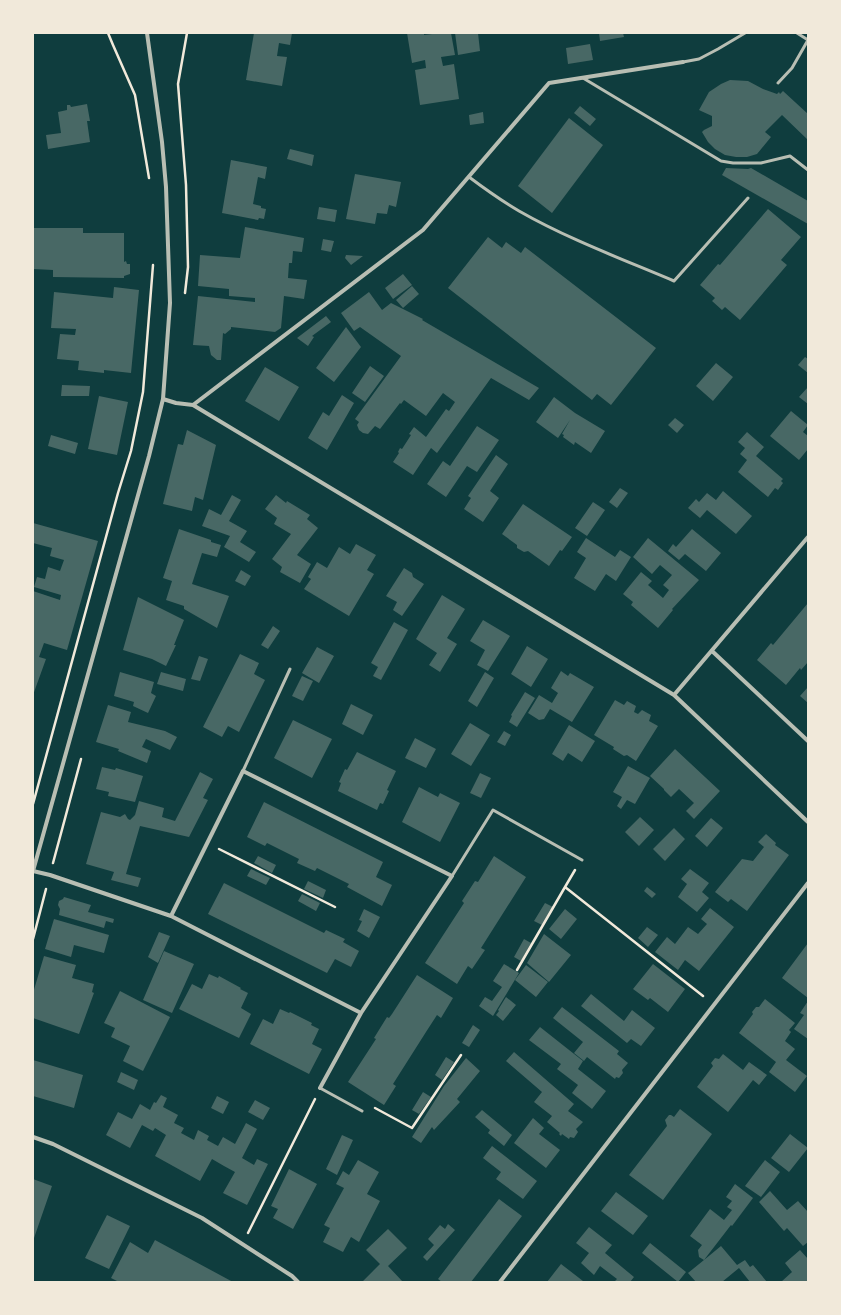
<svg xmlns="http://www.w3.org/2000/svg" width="841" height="1315" viewBox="0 0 841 1315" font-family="Figtree,sans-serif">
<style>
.building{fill:#486865}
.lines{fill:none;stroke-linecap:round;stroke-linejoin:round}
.path{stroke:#f1e9da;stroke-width:2.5}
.service{stroke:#b8beb3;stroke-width:3}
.minor{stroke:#b8beb3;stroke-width:4}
</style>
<rect width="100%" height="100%" fill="#0f3d3e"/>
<!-- building -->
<path class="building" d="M 254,33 L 292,33 L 290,45 L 279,43 L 277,56 L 287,57 L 282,86 L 246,80 Z
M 407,33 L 424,33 L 424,35 L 440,33 L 451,33 L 455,55 L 441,57 L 443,66 L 454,64 L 459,99 L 420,105 L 415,70 L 426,68 L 425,60 L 412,63 Z
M 455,33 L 478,33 L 480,51 L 458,55 Z
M 599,33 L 623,33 L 624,37 L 600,41 Z
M 590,44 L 593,60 L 568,64 L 566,48 Z
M 730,80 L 748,81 L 763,89 L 777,94 L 779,92 L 780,94 L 783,91 L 808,114 L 808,140 L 782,115 L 765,132 L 771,137 L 757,154 L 747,157 L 736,157 L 725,155 L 715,149 L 708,142 L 702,132 L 704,130 L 712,126 L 712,116 L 701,111 L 699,110 L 709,92 L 721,84 Z
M 87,104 L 90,121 L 87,121 L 90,142 L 48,149 L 46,135 L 61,133 L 58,112 L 67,110 L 67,105 L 70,105 L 71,107 Z
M 580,106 L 596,119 L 590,126 L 574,113 Z
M 483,112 L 484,123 L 470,125 L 469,115 Z
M 569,118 L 603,145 L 552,213 L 518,186 Z
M 290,149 L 314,155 L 312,166 L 287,159 Z
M 231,160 L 267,167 L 265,179 L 258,177 L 253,204 L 261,206 L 261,208 L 266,209 L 264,219 L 259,218 L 258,220 L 222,213 Z
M 726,168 L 748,169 L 751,168 L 808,201 L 808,224 L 722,175 Z
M 355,174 L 401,182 L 396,207 L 389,205 L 387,214 L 377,213 L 375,224 L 346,219 Z
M 319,207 L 337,210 L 335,222 L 317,219 Z
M 768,209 L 801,237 L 781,260 L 787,265 L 740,320 L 725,307 L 722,310 L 712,301 L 715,298 L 700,285 L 718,264 L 720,265 Z
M 245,227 L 304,238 L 302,252 L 293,251 L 292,263 L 289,263 L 288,278 L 307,280 L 304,299 L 284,296 L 281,328 L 275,332 L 231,327 L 231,329 L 225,334 L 223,333 L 221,360 L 217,360 L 211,355 L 209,346 L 193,345 L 198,296 L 255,302 L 255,298 L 229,296 L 229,289 L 198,286 L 200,255 L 240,258 Z
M 33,228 L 83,228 L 83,233 L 124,233 L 124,262 L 126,261 L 127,264 L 130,264 L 130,274 L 124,276 L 124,278 L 53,277 L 53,270 L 33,269 Z
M 488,237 L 502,248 L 506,242 L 521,253 L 525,247 L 656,348 L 611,405 L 597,394 L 592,400 L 448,288 Z
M 323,239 L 334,241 L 331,252 L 321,250 Z
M 346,255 L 363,256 L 351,265 L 345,258 Z
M 403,274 L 412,285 L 393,299 L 385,288 Z
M 412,286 L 419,294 L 403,308 L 396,300 Z
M 114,287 L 139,290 L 131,373 L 104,370 L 104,373 L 78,370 L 79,361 L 57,359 L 60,334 L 75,335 L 76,329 L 51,328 L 54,292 L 113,298 Z
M 369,292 L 382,310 L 391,303 L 423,319 L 422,320 L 539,388 L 529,400 L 491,378 L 437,453 L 431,448 L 413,475 L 393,462 L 399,453 L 398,452 L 400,448 L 402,449 L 411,435 L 409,434 L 414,427 L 426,437 L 446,409 L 449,411 L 455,402 L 443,393 L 426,416 L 404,400 L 401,404 L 400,403 L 380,429 L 375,426 L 368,434 L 363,433 L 359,430 L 357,425 L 359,422 L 355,419 L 401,356 L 360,327 L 354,331 L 341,313 Z
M 326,316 L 331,322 L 312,336 L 314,337 L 308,346 L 297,338 Z
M 346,327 L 361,347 L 334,382 L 316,368 Z
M 805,357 L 808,359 L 808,373 L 798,365 Z
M 716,363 L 733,377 L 713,401 L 696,386 Z
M 370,366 L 384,376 L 365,402 L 352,393 Z
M 265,367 L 299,387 L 279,421 L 245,401 Z
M 62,385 L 90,386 L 89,396 L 61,396 Z
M 808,387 L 808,404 L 799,397 Z
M 342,395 L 354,403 L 327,450 L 308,438 L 323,412 L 329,416 Z
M 99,396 L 128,402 L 117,455 L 88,449 Z
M 554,397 L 575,413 L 605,431 L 591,453 L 575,442 L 574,445 L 563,437 L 564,435 L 562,434 L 570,420 L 558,438 L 536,422 Z
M 791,411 L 808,425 L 803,432 L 808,436 L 808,449 L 799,460 L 770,436 Z
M 675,418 L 684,425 L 677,433 L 668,425 Z
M 477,426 L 499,440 L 477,472 L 467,466 L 446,497 L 427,484 L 443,461 L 450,466 Z
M 187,430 L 216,445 L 203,500 L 195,497 L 192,511 L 163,504 L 178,444 L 183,445 Z
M 747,432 L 764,447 L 756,456 L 783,479 L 781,481 L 783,483 L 778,490 L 775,488 L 768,497 L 738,472 L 747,460 L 740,454 L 745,448 L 738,442 Z
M 51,435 L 78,443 L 75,454 L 48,446 Z
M 496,455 L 508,464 L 490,491 L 499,498 L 483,522 L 464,509 L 471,498 L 468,496 Z
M 620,488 L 628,493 L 617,508 L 609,502 Z
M 723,491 L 752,516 L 736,534 L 707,510 L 700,518 L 688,508 L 696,499 L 699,502 L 707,493 L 716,500 Z
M 232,495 L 241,500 L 229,521 L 247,531 L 240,542 L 256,552 L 249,562 L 224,547 L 230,536 L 202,526 L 209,509 L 221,515 Z
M 276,495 L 286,503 L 287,501 L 310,515 L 307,519 L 318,528 L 297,555 L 311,564 L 300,583 L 280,572 L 282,567 L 272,559 L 291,534 L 274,524 L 277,518 L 265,509 Z
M 593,502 L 605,510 L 587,536 L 575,528 Z
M 523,504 L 572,537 L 562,551 L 560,550 L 549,566 L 528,551 L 524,552 L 517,548 L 517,545 L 502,534 Z
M 33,523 L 98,541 L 67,650 L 44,643 L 39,657 L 46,659 L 33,695 L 33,591 L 60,600 L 61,595 L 34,587 L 37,577 L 45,579 L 48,567 L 60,571 L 64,560 L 50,556 L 52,548 L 33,543 Z
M 179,529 L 211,540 L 211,542 L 221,545 L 217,557 L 202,553 L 192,584 L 229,596 L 217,628 L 184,609 L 184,606 L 166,600 L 172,581 L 163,578 Z
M 692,529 L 721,553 L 706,571 L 685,554 L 679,560 L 668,551 L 673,544 L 676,547 Z
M 586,538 L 615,557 L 620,550 L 631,557 L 616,581 L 606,574 L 595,591 L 574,578 L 586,558 L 577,552 Z
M 648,538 L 699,580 L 672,609 L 673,610 L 658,628 L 631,605 L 633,602 L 623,594 L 641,572 L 652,581 L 648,585 L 663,598 L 669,590 L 663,585 L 672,575 L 660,565 L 652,574 L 633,557 Z
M 356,544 L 376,555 L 367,570 L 374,574 L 349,616 L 304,589 L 311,579 L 308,577 L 317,562 L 327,568 L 339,547 L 350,554 Z
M 404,568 L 412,573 L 413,577 L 424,584 L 402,616 L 393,610 L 397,602 L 386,596 Z
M 241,570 L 251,576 L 245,586 L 235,581 Z
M 442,595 L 465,609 L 447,638 L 457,644 L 440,672 L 429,665 L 437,653 L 416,639 Z
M 138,597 L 184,620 L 174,645 L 176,645 L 166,666 L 152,659 L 123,650 Z
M 808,603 L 808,662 L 801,670 L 800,668 L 786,685 L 757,660 L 771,643 L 773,645 Z
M 483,620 L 510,636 L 488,671 L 477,665 L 485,650 L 470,641 Z
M 394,622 L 408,630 L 381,680 L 373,676 L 378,667 L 371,663 Z
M 273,626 L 280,631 L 268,649 L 261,645 Z
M 527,646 L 548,659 L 531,687 L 511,674 Z
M 317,647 L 334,656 L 319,683 L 302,673 Z
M 240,654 L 259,663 L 254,674 L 265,680 L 239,732 L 228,726 L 222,737 L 203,727 Z
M 199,656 L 208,659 L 200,681 L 191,679 Z
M 561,671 L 568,676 L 570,673 L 594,687 L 572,722 L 550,709 L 544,719 L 539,720 L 528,713 L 539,695 L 552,703 L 558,693 L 551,688 Z
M 120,672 L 154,682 L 151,693 L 156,696 L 148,713 L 133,706 L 134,702 L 114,696 Z
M 161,672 L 186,679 L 183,691 L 157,684 Z
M 485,672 L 494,678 L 477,707 L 468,701 Z
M 302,676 L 313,681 L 303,701 L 292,696 Z
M 808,687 L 808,703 L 800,696 Z
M 525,692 L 535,698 L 517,727 L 509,722 L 512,716 L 511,715 Z
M 615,700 L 624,705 L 627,701 L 636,706 L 634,712 L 638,714 L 642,710 L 651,715 L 649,721 L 658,726 L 636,761 L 627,755 L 624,756 L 613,749 L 614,747 L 594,735 Z
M 351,704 L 373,715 L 363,735 L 342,724 Z
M 108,705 L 131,712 L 128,722 L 165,731 L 177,737 L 170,750 L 146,739 L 142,747 L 151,751 L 147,763 L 118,751 L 119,749 L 96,742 Z
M 293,720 L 332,739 L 312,778 L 274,758 Z
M 470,723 L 490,735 L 471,766 L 451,754 Z
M 569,725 L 595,741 L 582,762 L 568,753 L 563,761 L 552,754 Z
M 504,731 L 511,735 L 505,746 L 497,742 Z
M 415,738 L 436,749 L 426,768 L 405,758 Z
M 675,749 L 720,791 L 694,819 L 686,811 L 694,803 L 679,789 L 671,797 L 664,790 L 664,789 L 650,776 Z
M 357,752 L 396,771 L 387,790 L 389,791 L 383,804 L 380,803 L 377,810 L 338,791 L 341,783 L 339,782 L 345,769 L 347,770 Z
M 628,766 L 650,778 L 635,804 L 627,800 L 621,809 L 617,806 L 622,797 L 613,792 Z
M 102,767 L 115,770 L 116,768 L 143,776 L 135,802 L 108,796 L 109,792 L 96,789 Z
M 200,772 L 213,779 L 203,798 L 208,800 L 189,837 L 140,826 L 126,874 L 141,878 L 138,887 L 111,880 L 114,872 L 86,864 L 101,812 L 120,817 L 125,814 L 128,819 L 130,820 L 135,815 L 139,801 L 164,808 L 162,817 L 175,821 Z
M 480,773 L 491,778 L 481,798 L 470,793 Z
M 419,787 L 438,797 L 440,793 L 460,803 L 440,842 L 402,822 Z
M 264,802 L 383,862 L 376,877 L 392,885 L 382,906 L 347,887 L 349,884 L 317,868 L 315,871 L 297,863 L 299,859 L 267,843 L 265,846 L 247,837 Z
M 640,817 L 654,830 L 639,846 L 625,832 Z
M 711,818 L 723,828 L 707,847 L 695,836 Z
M 674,828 L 685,839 L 665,861 L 653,849 Z
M 766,834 L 776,843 L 775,845 L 789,855 L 747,911 L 731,899 L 728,902 L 715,892 L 742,859 L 753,861 L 764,847 L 758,842 Z
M 258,856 L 276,865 L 272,873 L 254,863 Z
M 494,856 L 526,877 L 481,948 L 485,950 L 472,969 L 468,966 L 457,984 L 425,963 L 464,903 L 462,901 L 475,881 L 478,882 Z
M 251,869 L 270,878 L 266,885 L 247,876 Z
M 690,869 L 709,883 L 702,892 L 709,898 L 697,912 L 678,897 L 687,884 L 681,879 Z
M 308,881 L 326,890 L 323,898 L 304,889 Z
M 224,883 L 324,933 L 326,930 L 345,939 L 343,942 L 359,951 L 351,967 L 335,959 L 327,973 L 208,914 Z
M 647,887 L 656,894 L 652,898 L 644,891 Z
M 302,894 L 320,903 L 316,911 L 298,901 Z
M 64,897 L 91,905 L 88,912 L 114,919 L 113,923 L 106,921 L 104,928 L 59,915 L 60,909 L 58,905 L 59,901 L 63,899 Z
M 545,903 L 553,907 L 542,925 L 534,921 Z
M 710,908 L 734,927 L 699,971 L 685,960 L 678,970 L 655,952 L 667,937 L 675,944 L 688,927 L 698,934 L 707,924 L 701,919 Z
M 364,909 L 380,917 L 369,938 L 357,931 L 362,921 L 359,920 Z
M 565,909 L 577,919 L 561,939 L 549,929 Z
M 54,919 L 109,935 L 104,953 L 74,945 L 71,957 L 45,949 Z
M 647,927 L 658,935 L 648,947 L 638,938 Z
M 159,932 L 170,936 L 158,963 L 148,957 Z
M 544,934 L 571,955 L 549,982 L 527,963 Z
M 524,939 L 531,943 L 521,961 L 514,957 Z
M 808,943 L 808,998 L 782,978 Z
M 164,951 L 194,964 L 172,1013 L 143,1000 Z
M 44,956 L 76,965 L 72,978 L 94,984 L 92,992 L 94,993 L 79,1034 L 33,1018 L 33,993 Z
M 504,964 L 519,973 L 493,1016 L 479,1006 L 485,997 L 492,1001 L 502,987 L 493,981 Z
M 653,964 L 685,989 L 668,1012 L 650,998 L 648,1000 L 633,989 Z
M 526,965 L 548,982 L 536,997 L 515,980 Z
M 209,974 L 218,978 L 219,976 L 241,988 L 240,989 L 248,993 L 241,1008 L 251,1014 L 239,1038 L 179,1009 L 192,984 L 202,989 Z
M 417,975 L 453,998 L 441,1018 L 437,1015 L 426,1032 L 393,1084 L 396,1086 L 384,1105 L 348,1082 L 376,1039 L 374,1038 L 387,1017 L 389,1018 L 392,1014 Z
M 120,991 L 170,1017 L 143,1071 L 123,1061 L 130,1046 L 111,1037 L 115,1028 L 104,1023 Z
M 591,994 L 624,1021 L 632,1010 L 655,1028 L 641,1046 L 631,1039 L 627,1043 L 581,1006 Z
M 506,997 L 516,1005 L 503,1021 L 496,1015 L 499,1011 L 498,1010 Z
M 765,999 L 795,1023 L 789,1030 L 791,1032 L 785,1041 L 795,1049 L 786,1060 L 807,1076 L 795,1092 L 769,1072 L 776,1062 L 739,1033 L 753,1014 L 752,1012 L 756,1007 L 759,1007 Z
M 808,1001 L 808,1039 L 794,1029 L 804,1015 L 800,1013 Z
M 562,1007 L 619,1051 L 617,1054 L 628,1063 L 622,1070 L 623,1073 L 619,1078 L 616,1077 L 615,1079 L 587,1057 L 584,1061 L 574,1053 L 583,1042 L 553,1018 Z
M 280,1009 L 289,1013 L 290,1012 L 312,1023 L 311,1025 L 319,1029 L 312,1044 L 322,1049 L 309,1074 L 250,1044 L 263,1019 L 273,1024 Z
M 473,1025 L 480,1030 L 469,1047 L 462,1043 Z
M 540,1027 L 583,1061 L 578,1069 L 606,1091 L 592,1109 L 572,1093 L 578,1085 L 557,1069 L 561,1064 L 529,1040 Z
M 514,1052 L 574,1104 L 568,1111 L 583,1122 L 576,1129 L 578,1132 L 574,1138 L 570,1137 L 569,1139 L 562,1134 L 561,1136 L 559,1134 L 560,1133 L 547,1122 L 552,1116 L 534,1102 L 542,1092 L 506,1061 Z
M 723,1054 L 743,1070 L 749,1062 L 767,1075 L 759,1085 L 753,1080 L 728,1112 L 697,1087 L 713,1066 L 711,1063 L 715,1058 L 719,1059 Z
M 446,1057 L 454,1062 L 442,1080 L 435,1075 Z
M 466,1058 L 480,1071 L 457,1099 L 460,1102 L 434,1130 L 432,1127 L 421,1143 L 412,1137 L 444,1086 Z
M 33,1060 L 83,1075 L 74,1108 L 33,1096 Z
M 121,1072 L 138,1080 L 134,1090 L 117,1082 Z
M 423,1092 L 431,1097 L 419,1114 L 412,1110 Z
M 161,1095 L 167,1098 L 163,1107 L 178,1115 L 174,1123 L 184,1128 L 181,1133 L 194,1140 L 198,1130 L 209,1136 L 207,1140 L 218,1146 L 223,1137 L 235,1144 L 246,1123 L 257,1129 L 242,1158 L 254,1165 L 257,1159 L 268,1164 L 247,1205 L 223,1193 L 235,1172 L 224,1166 L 212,1159 L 200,1181 L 155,1156 L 166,1135 L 155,1128 L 153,1131 L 142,1125 L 130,1148 L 106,1135 L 118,1112 L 132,1119 L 140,1104 L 150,1110 L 154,1102 L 156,1103 Z
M 217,1096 L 229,1102 L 223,1114 L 211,1108 Z
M 255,1100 L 270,1108 L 263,1120 L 248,1112 Z
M 680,1109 L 712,1134 L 663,1200 L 629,1175 L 667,1126 L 665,1120 L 669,1115 L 671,1115 L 674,1117 Z
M 482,1110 L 512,1135 L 504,1146 L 488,1133 L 490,1130 L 475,1117 Z
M 533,1118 L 544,1128 L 539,1134 L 560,1150 L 546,1168 L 514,1143 Z
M 790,1134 L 808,1148 L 789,1172 L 771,1158 Z
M 342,1135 L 353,1140 L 337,1175 L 326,1169 Z
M 492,1146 L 537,1181 L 523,1199 L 496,1179 L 501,1172 L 483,1158 Z
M 358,1160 L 379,1172 L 367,1194 L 380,1201 L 359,1242 L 351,1237 L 343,1252 L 323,1242 L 330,1228 L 324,1225 L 344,1188 L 336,1184 L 343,1171 L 349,1175 Z
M 765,1160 L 780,1172 L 761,1197 L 745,1186 Z
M 289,1169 L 317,1184 L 293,1229 L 273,1218 L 278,1209 L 271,1206 Z
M 33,1179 L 52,1186 L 33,1241 Z
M 735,1184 L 753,1198 L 732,1226 L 731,1225 L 704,1260 L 721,1246 L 737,1265 L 745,1260 L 750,1267 L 753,1265 L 767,1282 L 750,1282 L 739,1268 L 722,1282 L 696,1282 L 688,1273 L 704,1260 L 699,1257 L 698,1250 L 702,1245 L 690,1236 L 710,1209 L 724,1220 L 732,1210 L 727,1207 L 732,1201 L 726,1197 Z
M 770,1191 L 787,1210 L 798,1201 L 808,1212 L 808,1242 L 803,1246 L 787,1228 L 784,1231 L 759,1202 Z
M 616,1192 L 648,1216 L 633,1235 L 601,1211 Z
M 499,1199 L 522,1216 L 471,1282 L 442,1282 L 438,1279 Z
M 107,1215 L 130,1226 L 109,1269 L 85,1258 Z
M 448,1224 L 455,1230 L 427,1261 L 423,1257 L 434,1245 L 428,1239 L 440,1225 L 445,1229 Z
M 589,1227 L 612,1245 L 605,1253 L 634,1277 L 630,1282 L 614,1282 L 617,1279 L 600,1266 L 594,1275 L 581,1263 L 589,1253 L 576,1243 Z
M 388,1229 L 407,1248 L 388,1266 L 403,1282 L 362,1282 L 380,1264 L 366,1250 Z
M 155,1240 L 233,1282 L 119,1282 L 111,1278 L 130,1242 L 148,1253 Z
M 650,1243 L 686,1272 L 678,1282 L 642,1253 Z
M 800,1250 L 808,1259 L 808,1282 L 781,1282 L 792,1272 L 785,1263 Z
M 561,1264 L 583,1281 L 582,1282 L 547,1282 Z"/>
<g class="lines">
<!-- path -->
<path class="path" d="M 108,33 L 113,45 L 135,95 L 149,178
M 185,293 L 188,267 L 186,185 L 178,84 L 187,33
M 33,804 L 118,493 L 131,451 L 143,392 L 153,265
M 219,849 L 335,907
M 53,863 L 81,759
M 575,870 L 565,887 L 703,996
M 33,939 L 46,889
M 517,970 L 565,887
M 375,1108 L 412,1128 L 461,1055
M 248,1233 L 315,1099"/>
<!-- service -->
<path class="service" d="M 797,33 L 808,40
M 683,62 L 699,59 L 718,49 L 745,33
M 583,78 L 721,161 L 733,163 L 761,163 L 790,156 L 808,170
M 778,83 L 792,68 L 808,40
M 469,177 C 485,189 502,201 519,211 C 568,239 622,259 674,281 L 748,198
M 243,771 L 290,669
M 452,876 L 493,810 L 582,860
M 320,1088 L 362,1111"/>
<!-- minor -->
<path class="minor" d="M 163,399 L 176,403 L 193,405 L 674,695 L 808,822
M 193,405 L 423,230 L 549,83 L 683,62
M 712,651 L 808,741
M 674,695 L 808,537
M 33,871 L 149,456 L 163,399 L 170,303 L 166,187 L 162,142 L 147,33
M 33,871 L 50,875 L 171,916 L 361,1013 L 320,1088
M 171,916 L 243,771 L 452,876 L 361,1013
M 33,1137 L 53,1144 L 202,1218 L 292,1276 L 298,1282
M 500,1282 L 808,883"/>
</g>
<!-- border -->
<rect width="841" height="1315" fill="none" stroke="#f1e9da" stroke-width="68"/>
</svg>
